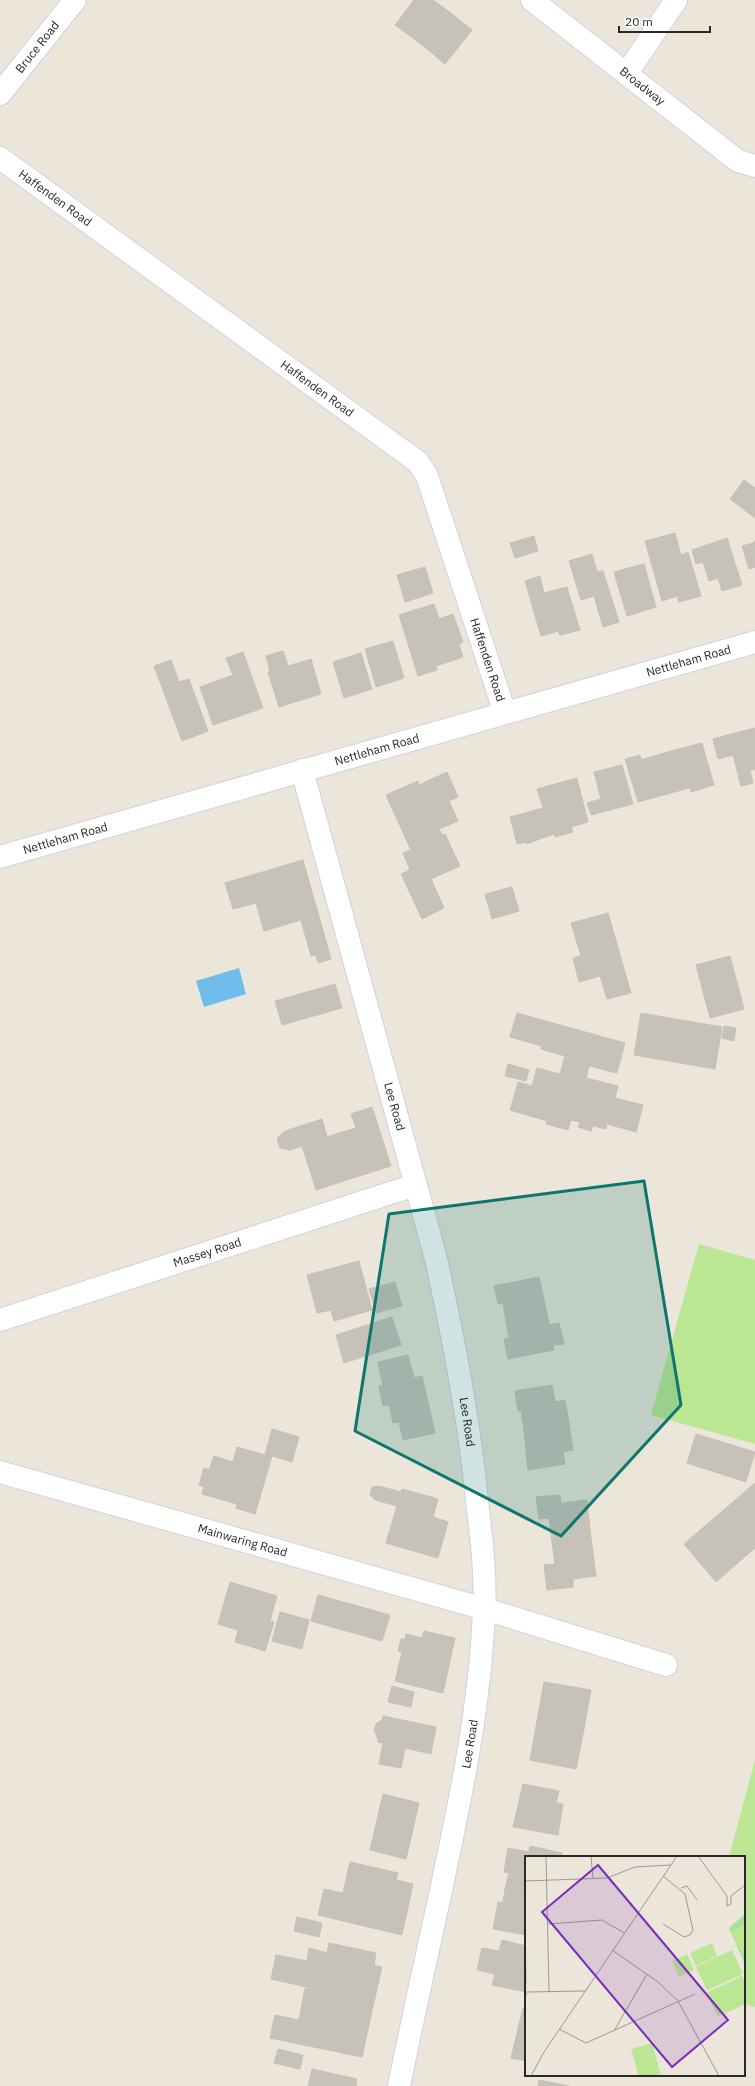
<svg xmlns="http://www.w3.org/2000/svg" width="755" height="2086" viewBox="0 0 755 2086" font-family="'IBM Plex Sans',sans-serif">
<style>
.pitch{fill:#bbe794}
.water{fill:#6fbdeb}
.building{fill:#c6c2ba;stroke:#c6c1b4}
.lines{fill:none;stroke-linecap:round;stroke-linejoin:round}
.minor-casing{stroke:#d0d1e1;stroke-width:24}
.minor{stroke:#fff;stroke-width:22}
.marked{fill:#0f766e;fill-opacity:0.2;stroke:#0f766e;stroke-width:3;stroke-linejoin:round}
.labels{text-anchor:middle;stroke-width:3;stroke-linejoin:round;paint-order:stroke}
.street-label{font-size:12px;fill:#282828;stroke:#fff}
.inset-road{fill:none;stroke:#9d9993;stroke-width:1}
.view{fill:#7b2cbf;fill-opacity:0.15;stroke:#7b2cbf;stroke-width:2}
.inset-edge{fill:none;stroke:#282828;stroke-width:2}
</style>
<rect width="100%" height="100%" fill="#ebe5da"/>
<!-- pitch -->
<path class="pitch" d="M 699,1244 L 755,1260 L 755,1444 L 651,1415 Z
M 755,1760 L 755,2007 L 744,2004 L 744,1857 L 729,1857 Z"/>
<!-- water -->
<path class="water" d="M 239,968 L 246,994 L 204,1007 L 196,981 Z"/>
<!-- building -->
<path class="building" d="M 414,0 L 433,0 L 447,10 L 421,44 L 395,25 Z
M 447,10 L 472,30 L 445,64 L 421,44 Z
M 744,480 L 755,488 L 755,518 L 730,499 Z
M 675,533 L 681,555 L 688,552 L 701,596 L 679,602 L 678,596 L 662,601 L 645,541 Z
M 534,536 L 538,551 L 515,558 L 510,543 Z
M 727,538 L 742,585 L 722,591 L 718,578 L 709,581 L 703,562 L 696,564 L 692,550 Z
M 755,540 L 755,567 L 749,569 L 742,546 L 753,543 Z
M 592,554 L 597,572 L 603,571 L 619,622 L 603,627 L 594,596 L 581,600 L 569,561 Z
M 644,564 L 656,607 L 627,616 L 614,572 Z
M 425,567 L 433,593 L 405,602 L 397,575 Z
M 540,576 L 544,593 L 567,587 L 580,630 L 560,635 L 558,631 L 541,636 L 525,581 Z
M 434,604 L 439,619 L 453,614 L 463,642 L 459,644 L 463,657 L 436,666 L 437,670 L 418,676 L 399,615 Z
M 393,641 L 404,678 L 376,687 L 365,649 Z
M 283,651 L 288,666 L 311,659 L 321,694 L 279,707 L 268,672 L 270,671 L 266,656 Z
M 243,652 L 263,708 L 213,725 L 200,687 L 233,675 L 226,658 Z
M 361,653 L 372,689 L 344,698 L 333,662 Z
M 171,660 L 179,682 L 189,679 L 208,731 L 182,741 L 154,666 Z
M 755,728 L 755,769 L 750,771 L 753,783 L 741,786 L 728,735 Z
M 728,735 L 733,755 L 718,759 L 713,739 Z
M 702,743 L 714,785 L 691,792 L 690,788 L 682,790 L 671,751 Z
M 671,751 L 682,790 L 638,802 L 632,782 L 646,778 L 641,760 Z
M 640,755 L 646,778 L 632,782 L 625,759 Z
M 622,765 L 633,804 L 591,815 L 587,803 L 601,799 L 594,772 Z
M 447,772 L 458,797 L 449,801 L 458,821 L 439,829 L 442,835 L 411,850 L 386,795 L 418,781 L 419,785 Z
M 577,778 L 588,822 L 571,827 L 573,832 L 555,837 L 554,834 L 526,844 L 526,842 L 517,844 L 510,817 L 543,808 L 537,789 Z
M 445,834 L 460,866 L 431,879 L 444,908 L 422,919 L 401,874 L 410,870 L 403,853 Z
M 303,860 L 331,959 L 318,963 L 316,955 L 311,956 L 301,920 L 264,931 L 256,903 L 233,909 L 225,883 Z
M 512,887 L 519,911 L 492,919 L 485,894 Z
M 608,913 L 631,993 L 607,999 L 600,976 L 579,982 L 573,958 L 581,956 L 571,923 Z
M 730,956 L 744,1009 L 710,1018 L 696,965 Z
M 335,984 L 342,1008 L 282,1025 L 275,1001 Z
M 517,1013 L 625,1043 L 617,1073 L 589,1066 L 586,1078 L 618,1086 L 615,1098 L 643,1105 L 636,1132 L 607,1124 L 606,1129 L 593,1126 L 591,1131 L 578,1127 L 580,1122 L 571,1120 L 568,1130 L 546,1124 L 547,1121 L 510,1110 L 518,1082 L 532,1086 L 537,1068 L 560,1074 L 565,1056 L 541,1049 L 542,1046 L 510,1037 Z
M 641,1013 L 722,1027 L 715,1069 L 634,1055 Z
M 724,1026 L 736,1028 L 734,1041 L 722,1038 Z
M 508,1064 L 529,1070 L 526,1081 L 505,1076 Z
M 372,1107 L 391,1166 L 353,1178 L 339,1133 L 356,1128 L 351,1114 Z
M 322,1119 L 327,1137 L 339,1133 L 353,1178 L 316,1190 L 302,1146 L 290,1150 L 280,1148 L 277,1138 L 285,1131 Z
M 359,1261 L 372,1310 L 334,1321 L 331,1310 L 317,1313 L 307,1275 Z
M 539,1277 L 547,1314 L 506,1322 L 503,1303 L 498,1304 L 494,1286 Z
M 395,1282 L 402,1306 L 376,1313 L 369,1289 Z
M 547,1314 L 549,1325 L 559,1323 L 564,1344 L 553,1345 L 554,1350 L 508,1359 L 504,1339 L 509,1338 L 506,1322 Z
M 392,1317 L 401,1345 L 344,1363 L 336,1335 Z
M 408,1355 L 414,1378 L 422,1376 L 435,1433 L 403,1440 L 399,1422 L 393,1423 L 389,1405 L 383,1406 L 379,1386 L 383,1386 L 378,1362 Z
M 552,1385 L 555,1402 L 565,1400 L 569,1423 L 524,1430 L 521,1411 L 518,1411 L 515,1391 Z
M 569,1423 L 573,1450 L 563,1452 L 565,1464 L 528,1470 L 524,1430 Z
M 272,1429 L 299,1437 L 292,1462 L 272,1456 L 255,1514 L 236,1508 L 237,1504 L 202,1494 L 204,1487 L 199,1485 L 204,1468 L 209,1470 L 214,1456 L 233,1462 L 237,1447 L 265,1455 Z
M 696,1434 L 755,1452 L 746,1482 L 687,1463 Z
M 755,1483 L 755,1548 L 716,1582 L 684,1544 Z
M 379,1486 L 401,1492 L 402,1489 L 438,1499 L 433,1517 L 448,1522 L 438,1558 L 386,1543 L 397,1506 L 375,1500 L 370,1495 L 372,1487 Z
M 560,1495 L 561,1503 L 587,1500 L 591,1538 L 552,1542 L 549,1518 L 539,1519 L 536,1497 Z
M 591,1538 L 596,1576 L 573,1579 L 573,1587 L 547,1590 L 544,1565 L 555,1564 L 552,1542 Z
M 230,1582 L 277,1596 L 270,1621 L 274,1622 L 265,1651 L 235,1642 L 238,1630 L 218,1624 Z
M 318,1595 L 390,1615 L 382,1641 L 311,1621 Z
M 280,1612 L 309,1620 L 302,1649 L 272,1641 Z
M 424,1631 L 455,1638 L 443,1693 L 395,1681 L 402,1652 L 398,1651 L 401,1639 L 405,1639 L 406,1634 L 422,1638 Z
M 544,1682 L 591,1690 L 584,1729 L 537,1721 Z
M 392,1686 L 414,1692 L 411,1707 L 388,1702 Z
M 383,1716 L 436,1727 L 431,1754 L 405,1748 L 401,1768 L 379,1764 L 383,1743 L 378,1742 L 378,1739 L 374,1730 L 377,1723 L 382,1720 Z
M 537,1721 L 584,1729 L 576,1769 L 530,1760 Z
M 523,1784 L 559,1791 L 556,1803 L 563,1804 L 558,1835 L 513,1827 Z
M 383,1794 L 419,1803 L 406,1859 L 370,1850 Z
M 530,1846 L 562,1853 L 561,1857 L 526,1857 L 526,1893 L 505,1889 L 509,1873 L 504,1872 L 508,1848 L 529,1852 Z
M 350,1862 L 398,1873 L 396,1880 L 413,1884 L 402,1935 L 318,1915 L 324,1889 L 343,1893 Z
M 505,1889 L 526,1893 L 526,1935 L 493,1929 L 498,1902 L 503,1903 Z
M 297,1917 L 322,1923 L 319,1937 L 294,1931 Z
M 502,1940 L 526,1946 L 526,1992 L 492,1985 L 495,1974 L 477,1970 L 482,1948 L 499,1951 Z
M 329,1943 L 376,1953 L 374,1965 L 382,1967 L 374,2002 L 271,1979 L 276,1955 L 307,1961 L 309,1948 L 327,1953 Z
M 305,1988 L 374,2002 L 362,2057 L 270,2038 L 275,2015 L 299,2020 Z
M 523,2008 L 526,2008 L 526,2061 L 511,2058 Z
M 278,2049 L 303,2055 L 300,2069 L 274,2063 Z
M 312,2069 L 357,2079 L 356,2086 L 308,2086 Z
M 539,2080 L 569,2086 L 538,2086 Z"/>
<g class="lines">
<!-- minor casing -->
<g class="minor-casing">
<g id="minor">
<path id="s1" d="M 532,0 L 738,161 L 755,166"/>
<path d="M 627,73 L 676,0"/>
<path id="s2" d="M 0,94 L 75,0"/>
<path id="s3" d="M 0,158 L 418,462 L 427,476 L 505,713"/>
<path id="s4" d="M 302,770 L 435,1255 C 454,1339 470,1423 478,1510 C 482,1543 486,1578 484,1611 C 480,1708 460,1801 440,1895 C 426,1959 412,2022 399,2086"/>
<path id="s5" d="M 0,857 L 755,642"/>
<path id="s6" d="M 0,1320 L 415,1185"/>
<path id="s7" d="M 0,1472 L 485,1609 L 666,1665"/>
</g>
</g>
<!-- minor -->
<use href="#minor" class="minor"/>
</g>
<!-- marked area -->
<path class="marked" d="M 644,1181 L 681,1405 L 561,1536 L 355,1431 L 389,1214 Z"/>
<g class="labels">
<!-- street labels -->
<g class="street-label">
<text dy="4" stroke="none"><textPath href="#s2" startOffset="60">Bruce Road</textPath></text>
<text dy="4" stroke="none"><textPath href="#s1" startOffset="140">Broadway</textPath></text>
<text dy="4" stroke="none"><textPath href="#s3" startOffset="68">Haffenden Road</textPath></text>
<text dy="4" stroke="none"><textPath href="#s3" startOffset="392">Haffenden Road</textPath></text>
<text dy="4" stroke="none"><textPath href="#s3" startOffset="727">Haffenden Road</textPath></text>
<text dy="4" stroke="none"><textPath href="#s5" startOffset="716">Nettleham Road</textPath></text>
<text dy="4" stroke="none"><textPath href="#s5" startOffset="392">Nettleham Road</textPath></text>
<text dy="4" stroke="none"><textPath href="#s5" startOffset="68">Nettleham Road</textPath></text>
<text dy="4" stroke="none"><textPath href="#s4" startOffset="349">Lee Road</textPath></text>
<text dy="4" stroke="none"><textPath href="#s6" startOffset="218">Massey Road</textPath></text>
<text dy="4" stroke="none"><textPath href="#s4" startOffset="673">Lee Road</textPath></text>
<text dy="4" stroke="none"><textPath href="#s7" startOffset="252">Mainwaring Road</textPath></text>
<text transform="translate(470 1744) rotate(-81)" y="4">Lee Road</text>
</g>
</g>
<!-- overview -->
<g transform="translate(525 1856)">
<rect width="220" height="220" fill="#ebe5da"/>
<path d="M 220,58 L 220,108 L 204,72 Z" fill="#a9e098"/>
<path d="M 0,50 L 2,127 L 0,129 Z" fill="#bfd4b2"/>
<path d="M 220,68 L 220,102 L 206,76 ZM 187,87 L 192,100 L 171,110 L 165,97 ZM 207,94 L 218,118 L 182,134 L 171,111 ZM 162,98 L 169,114 L 154,121 L 147,105 ZM 217,120 L 220,127 L 220,148 L 193,161 L 181,137 ZM 127,187 L 136,219 L 114,220 L 106,193 Z" fill="#bbe794"/>
<path class="inset-road" d="M 21,0 L 24,136M 66,0 L 68,22M 173,0 L 202,40 L 202,50 L 206,48 L 206,41M 0,25 L 82,22 L 110,11 L 146,9M 156,32 L 162,30 L 172,44M 205,41 L 220,29M 23,68 L 77,64 L 99,77M 138,68 L 159,81 L 165,79 L 168,74 L 160,38 L 138,20M 87,94 L 133,126 L 153,145 L 194,220M 0,149 L 1,136 L 60,135M 34,173 L 61,187 L 170,138M 89,175 L 122,118M 6,220 L 19,196 L 152,0"/>
<path class="view" d="M 73,9 L 203,164 L 147,211 L 17,56 Z"/>
<rect width="220" height="220" class="inset-edge"/>
</g>
<!-- scale -->
<path d="M619 26v6h91v-6" fill="none" stroke="#282828" stroke-width="2"/>
<text x="625" y="26" font-size="12" fill="#282828" stroke="#ffffff" stroke-width="3" paint-order="stroke">20 m</text>
</svg>
